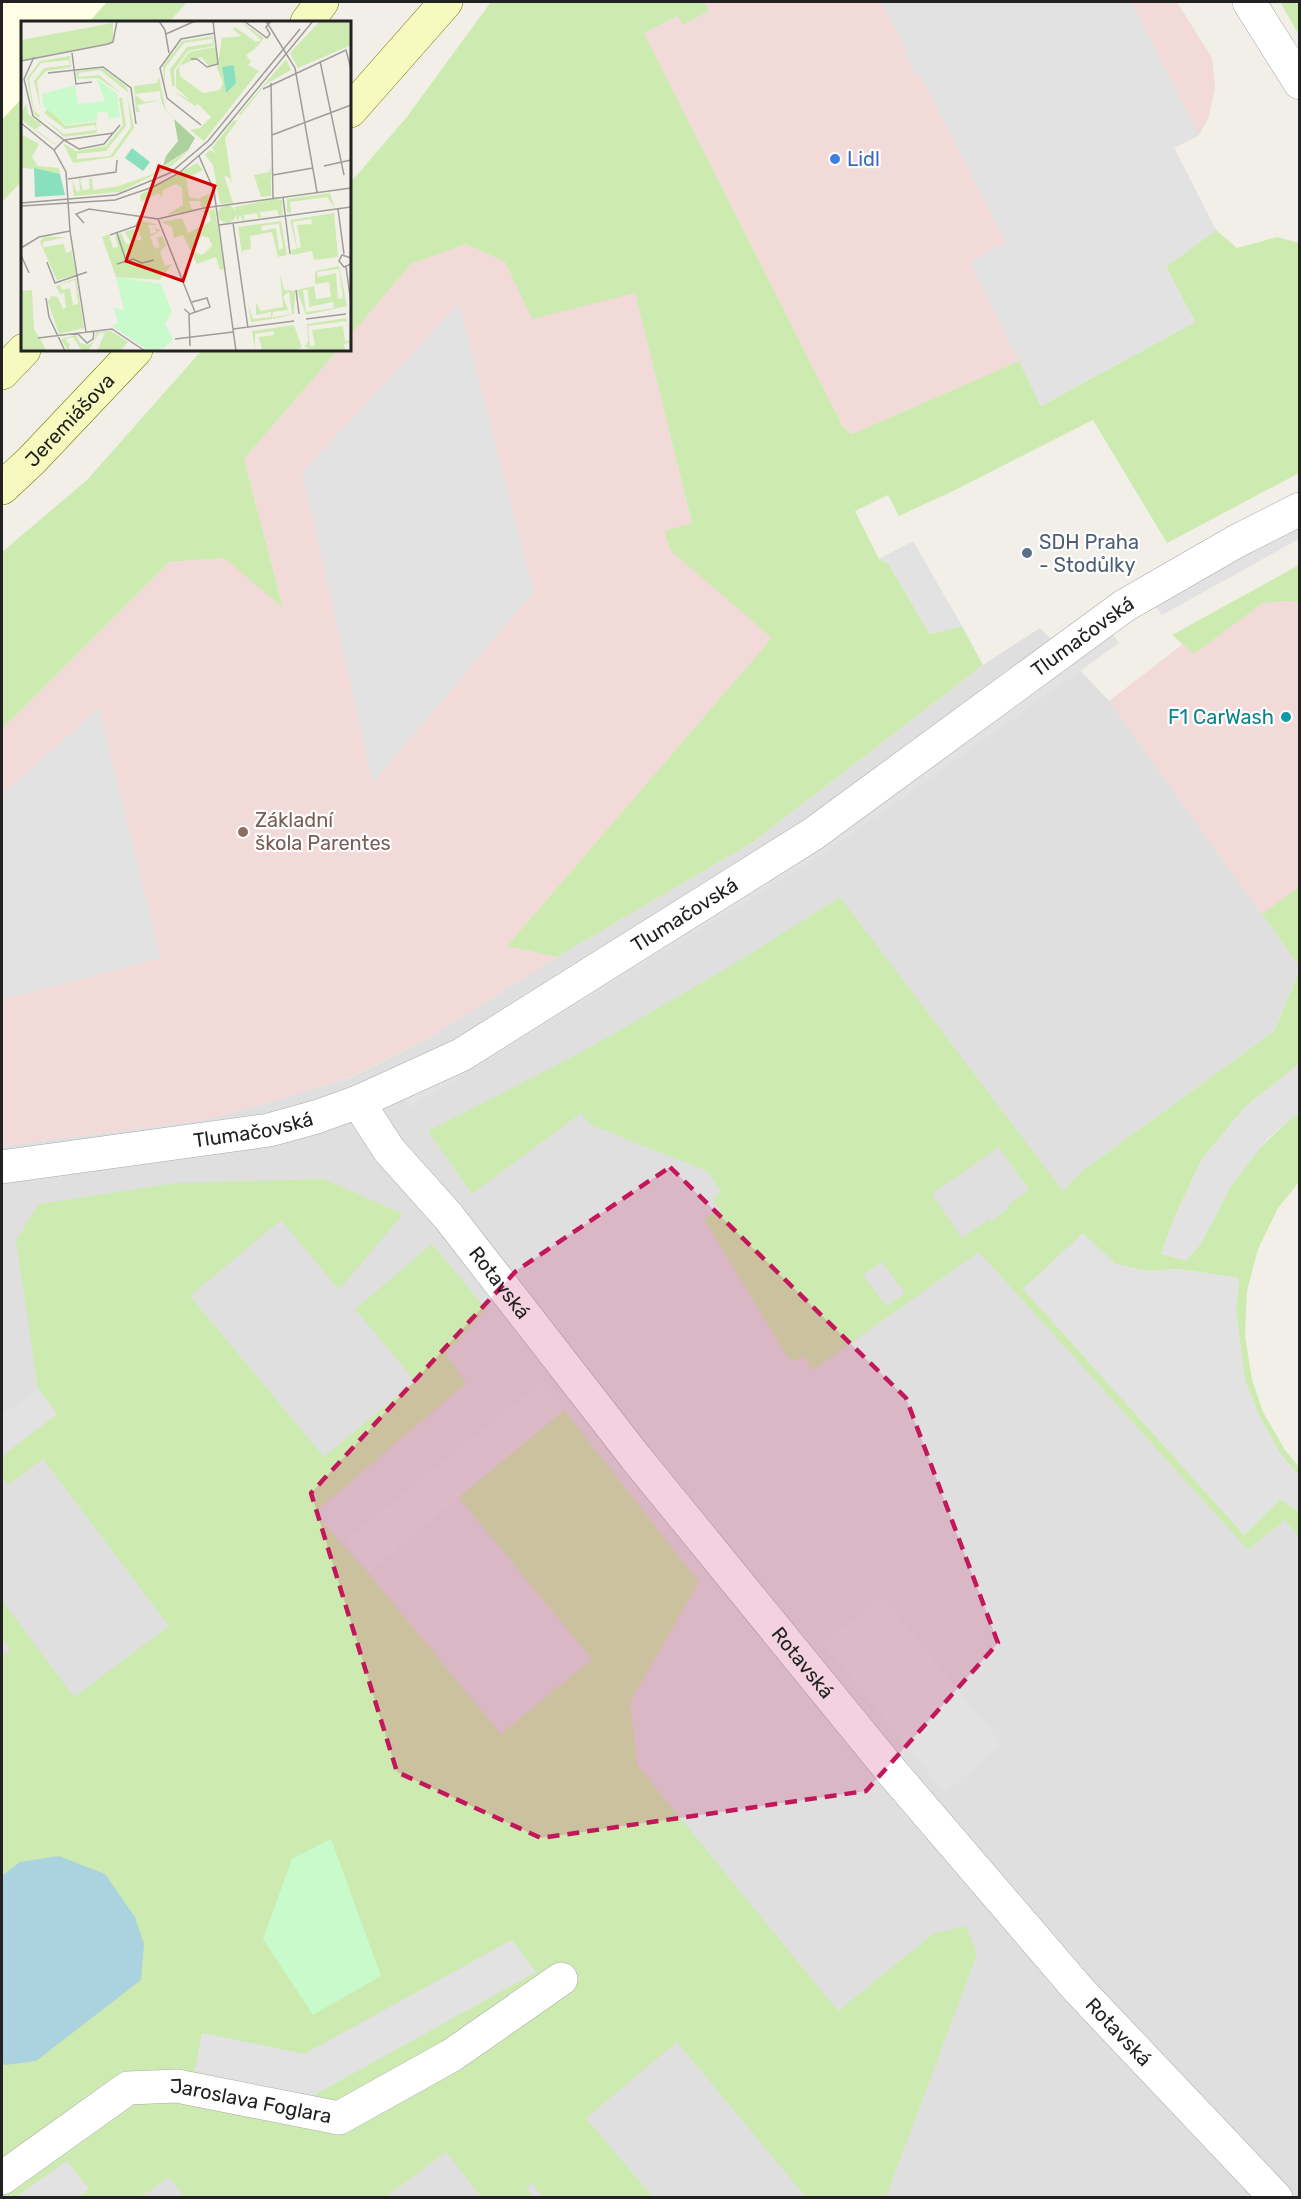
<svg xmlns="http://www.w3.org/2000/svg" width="1301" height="2199" viewBox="0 0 1301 2199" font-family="Rubik,sans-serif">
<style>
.residential{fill:#e0dfdf}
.commercial{fill:#f2dad9}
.education{fill:#ffffe5}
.grass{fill:#cdebb0;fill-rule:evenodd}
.park{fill:#c8facc}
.parking{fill:#e2e2e2}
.water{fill:#aad3df}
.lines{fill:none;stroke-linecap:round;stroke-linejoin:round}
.street-casing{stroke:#a9a9a9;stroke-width:34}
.secondary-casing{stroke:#707d05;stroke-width:34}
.street{stroke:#fff;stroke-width:33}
.secondary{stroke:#f7fabf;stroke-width:33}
.marked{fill:#c2185b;fill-opacity:0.2;stroke:#c2185b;stroke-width:4.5;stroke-dasharray:12 8;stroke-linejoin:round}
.shop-dot{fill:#3f7fe0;stroke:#fff;stroke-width:2}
.service-dot{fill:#5c6f8a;stroke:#fff;stroke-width:2}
.culture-dot{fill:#0f9aa8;stroke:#fff;stroke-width:2}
.education-dot{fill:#8d6e63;stroke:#fff;stroke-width:2}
.labels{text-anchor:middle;stroke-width:4.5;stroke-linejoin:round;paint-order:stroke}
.shop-label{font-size:20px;fill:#366cbe;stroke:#fff;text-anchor:start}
.street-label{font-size:20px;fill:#222;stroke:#fff}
.service-label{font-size:20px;fill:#4e5e75;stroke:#fff;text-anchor:start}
.culture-label{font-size:20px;fill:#0d838f;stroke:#fff;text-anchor:end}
.education-label{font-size:20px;fill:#785e54;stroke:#fff;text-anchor:start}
.inset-road{fill:none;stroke:#9f9d99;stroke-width:1.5}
.view{fill:#d40000;fill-opacity:0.15;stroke:#d40000;stroke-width:3}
.inset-edge{fill:none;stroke:#222;stroke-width:3}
</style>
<rect width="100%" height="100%" fill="#f2efe9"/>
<!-- residential -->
<path class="residential" d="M 1040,628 L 1109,701 L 1299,966 L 1299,972 L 1274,1031 L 1082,1171 L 1063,1191 L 1248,1550 L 1285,1520 L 1299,1537 L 1299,2197 L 2,2197 L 2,1146 L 205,1120 L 278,1100 L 354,1076 L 427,1039 L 557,957 L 753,842 L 983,665 Z"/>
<!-- commercial -->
<path class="commercial" d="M 704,2 L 1177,2 L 1212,58 L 1215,87 L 1209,117 L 1199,135 L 1174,148 L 1216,230 L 1166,267 L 1041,406 L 1019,361 L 852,434 L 843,427 L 644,33 L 679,16 L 683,24 L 709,11 Z
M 466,244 L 505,262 L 532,318 L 635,292 L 692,524 L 664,531 L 671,550 L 773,638 L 507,946 L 557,957 L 427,1039 L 353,1076 L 278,1100 L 205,1120 L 2,1146 L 2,729 L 169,562 L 224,558 L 283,607 L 244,459 L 338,350 L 350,350 L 350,336 L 411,264 Z
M 1289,601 L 1299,603 L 1299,966 L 1109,701 L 1183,644 L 1194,654 L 1263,603 Z"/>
<!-- education -->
<path class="education" d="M 2,2 L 107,2 L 89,22 L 22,22 L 22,98 L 2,120 Z"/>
<!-- grass -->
<path class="grass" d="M 107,2 L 187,2 L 169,22 L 89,22 Z
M 491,2 L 704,2 L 709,11 L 683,25 L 678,16 L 644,33 L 843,427 L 852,434 L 1019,361 L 1041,406 L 1195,322 L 1166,267 L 1216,230 L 1237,248 L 1277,237 L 1299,243 L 1299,473 L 1167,543 L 1093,420 L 953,491 L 899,516 L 888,495 L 855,511 L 879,559 L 888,563 L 930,634 L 962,626 L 983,665 L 753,842 L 557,957 L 507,946 L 772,638 L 671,551 L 664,531 L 692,523 L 635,293 L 532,319 L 505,262 L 466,244 L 411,264 L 350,336 L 350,183 L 406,118 Z
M 1280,2 L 1299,2 L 1299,35 Z
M 22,98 L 22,181 L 2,202 L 2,120 Z
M 202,350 L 338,350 L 244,459 L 283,608 L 224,558 L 169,562 L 2,729 L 2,552 L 87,480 Z
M 1299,565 L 1299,603 L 1289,601 L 1263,603 L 1194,654 L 1172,635 Z
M 1299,887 L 1299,966 L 1262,914 Z
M 840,897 L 1063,1191 L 1082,1171 L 1274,1031 L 1299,972 L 1299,1064 L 1246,1106 L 1202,1159 L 1176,1214 L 1161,1254 L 1186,1260 C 1206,1238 1215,1214 1230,1188 C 1247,1158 1273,1134 1299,1112 L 1299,1182 L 1278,1208 L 1258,1249 L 1247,1291 L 1245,1336 L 1252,1380 L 1263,1412 L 1285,1450 L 1299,1467 L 1299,1476 L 1280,1453 L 1260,1418 L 1245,1381 L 1236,1311 L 1239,1278 L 1177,1269 L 1147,1271 L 1115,1264 L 1083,1234 L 1244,1535 L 1280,1499 L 1299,1512 L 1299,1537 L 1285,1520 L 1248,1550 L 979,1252 L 813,1370 L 803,1356 L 797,1361 L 788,1358 L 704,1219 L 720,1209 L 713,1200 L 721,1192 L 707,1171 L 591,1125 L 581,1113 L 472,1194 L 428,1131 L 580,1053 L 729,967 ZM 999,1147 L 1029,1190 L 1007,1206 L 1008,1209 L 991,1222 L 989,1219 L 962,1238 L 932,1194 ZM 882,1262 L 905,1293 L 886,1306 L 863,1275 Z
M 324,1179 L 403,1214 L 339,1290 L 281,1220 L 190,1296 L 324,1457 L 415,1381 L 355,1309 L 432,1244 L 486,1309 L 446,1354 L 466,1383 L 314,1513 L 367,1572 L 501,1734 L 592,1659 L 458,1497 L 564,1410 L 699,1582 L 630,1702 L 637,1765 L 838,2011 L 933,1934 L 966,1926 L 977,1954 L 886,2197 L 806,2197 L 677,2042 L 586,2118 L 653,2197 L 543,2197 L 532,2183 L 526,2188 L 533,2197 L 481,2197 L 446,2152 L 386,2197 L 184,2197 L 169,2177 L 141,2197 L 78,2197 L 89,2189 L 66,2161 L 16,2197 L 2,2197 L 2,2061 L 5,2065 L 20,1862 L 2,1876 L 2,1656 L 10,1650 L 4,1640 L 2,1641 L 2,1600 L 74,1697 L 169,1626 L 43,1459 L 8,1485 L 2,1476 L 2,1456 L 57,1414 L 38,1389 L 16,1240 L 39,1204 L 176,1183 ZM 512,1940 L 307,2099 L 202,2034 L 304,2054 Z"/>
<!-- park -->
<path class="park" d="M 331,1839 L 381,1976 L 313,2015 L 263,1939 L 292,1859 Z"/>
<!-- parking -->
<path class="parking" d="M 881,2 L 1132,2 L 1199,135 L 1174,148 L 1216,230 L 1166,267 L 1195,322 L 1041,406 L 970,262 L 1006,243 L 920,74 L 916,76 L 904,53 L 907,51 Z
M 459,303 L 534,592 L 373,783 L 302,472 Z
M 1299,512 L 1299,539 L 1162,615 L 1149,598 Z
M 913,541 L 962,626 L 930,634 L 888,563 L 879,559 Z
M 1103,621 L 1119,643 L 868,823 L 788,876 L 408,1108 L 396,1086 L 525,1014 Z
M 99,708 L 161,958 L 2,1000 L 2,1002 L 2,794 Z
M 1299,1064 L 1299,1112 L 1269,1137 L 1231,1186 L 1201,1244 L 1186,1261 L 1161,1254 L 1176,1214 L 1202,1159 L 1246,1106 Z
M 1083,1233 L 1115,1264 L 1147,1271 L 1177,1269 L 1239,1278 L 1236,1311 L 1245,1381 L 1260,1418 L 1280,1453 L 1299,1476 L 1299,1512 L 1280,1499 L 1244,1535 L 1023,1289 Z
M 540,1384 L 564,1410 L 370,1571 L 345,1541 Z
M 38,1389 L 57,1414 L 2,1456 L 2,1415 Z
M 882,1597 L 1002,1744 L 945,1793 L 823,1643 Z
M 512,1940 L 536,1972 L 307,2099 L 195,2071 L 202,2033 L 305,2054 Z
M 67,2161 L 89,2189 L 78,2197 L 16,2197 Z"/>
<!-- water -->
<path class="water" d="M 59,1856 L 105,1874 L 135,1917 L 144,1944 L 141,1980 L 36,2061 L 5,2065 L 2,2061 L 2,1876 L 20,1862 Z"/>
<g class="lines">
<!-- street casing -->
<g class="street-casing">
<g id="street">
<path d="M 1249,2 L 1300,83"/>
<path id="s1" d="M 358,1102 L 389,1150 L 448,1216 L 636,1458 L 892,1772 L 1078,1989 L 1276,2198"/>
<path id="s2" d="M 2,1167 L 269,1130 L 316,1117 L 358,1102 L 461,1055 L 813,834 L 1124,606 L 1235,542 L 1300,509"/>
<path id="s3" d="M 2,2178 L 128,2088 L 177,2086 L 339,2118 L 452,2055 L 561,1979"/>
</g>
</g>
<!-- secondary casing -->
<g class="secondary-casing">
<g id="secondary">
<path d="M 307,22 L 322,2"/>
<path d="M 350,111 L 446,2"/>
<path d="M 2,373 L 24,350"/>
<path id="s4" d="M 2,488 L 31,461 L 136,350"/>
</g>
</g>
<!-- street -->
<use href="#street" class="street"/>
<!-- secondary -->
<use href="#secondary" class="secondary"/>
</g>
<!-- marked area -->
<path class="marked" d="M 670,1167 L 906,1398 L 998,1643 L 866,1791 L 541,1838 L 397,1772 L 311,1493 L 516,1271 Z"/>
<!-- markers -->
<circle class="shop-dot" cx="835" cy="159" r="6"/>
<circle class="service-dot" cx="1027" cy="553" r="6"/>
<circle class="culture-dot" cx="1286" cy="717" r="6"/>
<circle class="education-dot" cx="243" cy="832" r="6"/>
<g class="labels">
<!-- shop labels -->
<g class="shop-label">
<text x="847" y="166">Lidl</text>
</g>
<!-- street labels -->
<g class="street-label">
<text dy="7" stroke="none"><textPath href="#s4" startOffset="96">Jeremiášova</textPath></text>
<text dy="7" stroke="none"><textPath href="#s2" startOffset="1226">Tlumačovská</textPath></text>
<text dy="7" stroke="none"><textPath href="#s2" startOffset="740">Tlumačovská</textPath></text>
<text dy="7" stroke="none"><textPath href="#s2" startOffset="254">Tlumačovská</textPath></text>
<text dy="7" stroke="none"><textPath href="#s1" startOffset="230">Rotavská</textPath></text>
<text dy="7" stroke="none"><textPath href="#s1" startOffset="716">Rotavská</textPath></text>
<text dy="7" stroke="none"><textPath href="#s1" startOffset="1202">Rotavská</textPath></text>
<text dy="7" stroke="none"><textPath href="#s3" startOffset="279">Jaroslava Foglara</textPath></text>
</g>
<!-- service labels -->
<g class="service-label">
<text x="1039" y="549">SDH Praha<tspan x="1039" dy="23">- Stodůlky</tspan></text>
</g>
<!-- culture labels -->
<g class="culture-label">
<text x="1274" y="724">F1 CarWash</text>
</g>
<!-- education labels -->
<g class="education-label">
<text x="255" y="827">Základní<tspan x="255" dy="23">škola Parentes</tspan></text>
</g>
</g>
<!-- overview -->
<g transform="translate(21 21)">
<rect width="330" height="330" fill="#f2efe9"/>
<path d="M 219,0 L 243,17 L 236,26 L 233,25 L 235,27 L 225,34 L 230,41 L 227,44 L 238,50 L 183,120 L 169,109 L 179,107 L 190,96 L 177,83 L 174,85 L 152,70 L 169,79 L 155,67 L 155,49 L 168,31 L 195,26 L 196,43 L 188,45 L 180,36 L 158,45 L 159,55 L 182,72 L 199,69 L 202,62 L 196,47 L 201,17 L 220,15 L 212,8 L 214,6 L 235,21 L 240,19 ZM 213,45 L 215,62 L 205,71 L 201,47 ZM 299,0 L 330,0 L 330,24 L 277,47 L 269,32 ZM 92,2 L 92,21 L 0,40 L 0,19 ZM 192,15 L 193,25 L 167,30 L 153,49 L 154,65 L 151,65 L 149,48 L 166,26 L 192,22 L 191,18 L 163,22 L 144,47 L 144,67 L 142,45 L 161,20 ZM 49,35 L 50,46 L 25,50 L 16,60 L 20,89 L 13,60 L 23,47 L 49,44 L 48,39 L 20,42 L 8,58 L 13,90 L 19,94 L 18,97 L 13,93 L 6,57 L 19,40 ZM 265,38 L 270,49 L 245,63 L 219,95 L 218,93 ZM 81,47 L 105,65 L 108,72 L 79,49 L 58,52 L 58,56 L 78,54 L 101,73 L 77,57 L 56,58 L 55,50 ZM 138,56 L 145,89 L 154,97 L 144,89 L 140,79 L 116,84 L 119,91 L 115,91 L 113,65 L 136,62 ZM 139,70 L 140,79 L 123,81 L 113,73 ZM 106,74 L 113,107 L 92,136 L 52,142 L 42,122 L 55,130 L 85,125 L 102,104 L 98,77 L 101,76 L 105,105 L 85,130 L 56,133 L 56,138 L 89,135 L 92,131 L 110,106 ZM 5,83 L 7,93 L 21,104 L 14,108 L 34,123 L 39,117 L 34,124 L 3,101 L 0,93 ZM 27,87 L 45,105 L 75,101 L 76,112 L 43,116 L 21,96 L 43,113 L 75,109 L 74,104 L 44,108 L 23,92 ZM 217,99 L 204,117 L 211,163 L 208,157 L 203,154 L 212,182 L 199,183 L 192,144 L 184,134 L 189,129 L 195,133 L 191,127 L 212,100 ZM 0,113 L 18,123 L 11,136 L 17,145 L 38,147 L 39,153 L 0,146 ZM 169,128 L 152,144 L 99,171 L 53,175 L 51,159 L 56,171 L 59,170 L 58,157 L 62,159 L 59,159 L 62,169 L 69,168 L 68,158 L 71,157 L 72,169 L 98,165 L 132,153 ZM 176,142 L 182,149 L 165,157 L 168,176 L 177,178 L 187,173 L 191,176 L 189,185 L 180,186 L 179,180 L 168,180 L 171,189 L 146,194 L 162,184 L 161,167 L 155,163 L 142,169 L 141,176 L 137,172 L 120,181 L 119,174 ZM 250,145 L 250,175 L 240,176 L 233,154 L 248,151 ZM 309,172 L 314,187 L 306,176 L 269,181 L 270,192 L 266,191 L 266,178 ZM 253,178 L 261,179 L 262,194 L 258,195 L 256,189 L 239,191 L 240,196 L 255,194 L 237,197 L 236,192 L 223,194 L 223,199 L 235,197 L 222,200 L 219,194 L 216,200 L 214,186 ZM197 193a9 9 0 1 1 18 0a9 9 0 1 1-18 0ZM 194,188 L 203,248 L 199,249 L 195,236 L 176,243 L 162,214 L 153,217 L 151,206 L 140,201 L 161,197 L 167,212 L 190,200 L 188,192 L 179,190 ZM 181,215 L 188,217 L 191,225 L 181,234 L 174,231 L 172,224 ZM 313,192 L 317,236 L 293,239 L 291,230 L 271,234 L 270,229 L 276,228 L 269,199 ZM 290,198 L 291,203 L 276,204 L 280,226 L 276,227 L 272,201 ZM 120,199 L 137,204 L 127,204 L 130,213 L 135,211 L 134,207 L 140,209 L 129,216 L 134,228 L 139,226 L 136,217 L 141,215 L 145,224 L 139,231 L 144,245 L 151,243 L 139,259 L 95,256 L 81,216 L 88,213 L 92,227 L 97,226 L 94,215 L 100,212 L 105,223 L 110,222 L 104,211 L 113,208 L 116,220 L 121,218 L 116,208 ZM 260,200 L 266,234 L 257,236 L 251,211 L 229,215 L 230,228 L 221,230 L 221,234 L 217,206 ZM 258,203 L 262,227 L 258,229 L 255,207 L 241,210 L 240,205 ZM 46,216 L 22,221 L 22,226 L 43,223 L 45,232 L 50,230 L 49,221 L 55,254 L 36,259 L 19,221 L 23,216 ZM 318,245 L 326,285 L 285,294 L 276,269 L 293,265 L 295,278 L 310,276 L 308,261 L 294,263 L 294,250 ZM 318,248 L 322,277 L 317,278 L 315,252 L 297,256 L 296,251 ZM 282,269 L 287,269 L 288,286 L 312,281 L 313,287 L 285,291 ZM 259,252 L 263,269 L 274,270 L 273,293 L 252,298 L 251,291 L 251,298 L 230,301 L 227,283 L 232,298 L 250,296 L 250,291 L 235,294 L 235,281 L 239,290 L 262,286 ZM 268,271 L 271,293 L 252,296 L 252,291 L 267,289 L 262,275 ZM 55,257 L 63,307 L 38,313 L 27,281 L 30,275 L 37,276 L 42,288 L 45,287 L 43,272 L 39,273 L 35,265 ZM 54,259 L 57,283 L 52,284 L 49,267 L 41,269 L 39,264 ZM 11,269 L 13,308 L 26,330 L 0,330 L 0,270 ZM 325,297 L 330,330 L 328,322 L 323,323 L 324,330 L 283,328 L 289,327 L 283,326 L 287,321 L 286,303 ZM 326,300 L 328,320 L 324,320 L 322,305 L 291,309 L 294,324 L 289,325 L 287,305 ZM 273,304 L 281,327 L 276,328 L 280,330 L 241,330 L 238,316 L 253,314 L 252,310 L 234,313 L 234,330 L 231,310 ZM 90,310 L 107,321 L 100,329 L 76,330 L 84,312 L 78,312 L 67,330 L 61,330 L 52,316 L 44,318 L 49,324 L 47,330 L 40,318 L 55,314 L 59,322 L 67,324 L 73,320 L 75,311 Z" fill="#cdebb0" fill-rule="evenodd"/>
<path d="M 153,98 L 174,117 L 167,129 L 142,145 L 145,135 L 157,120 Z" fill="#add19e"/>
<path d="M 75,57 L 96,73 L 99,96 L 88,98 L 86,90 L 76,92 L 77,99 L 46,104 L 23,86 L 21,73 L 54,64 L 57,83 L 84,80 ZM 95,256 L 140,263 L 151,291 L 144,303 L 152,318 L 143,327 L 128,330 L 91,305 L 97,302 L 93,287 L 103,289 Z" fill="#c8facc"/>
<path d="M 213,44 L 215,62 L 205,72 L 201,46 ZM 111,127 L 129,141 L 122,150 L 104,137 ZM 13,147 L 39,153 L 44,174 L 14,176 Z" fill="#88e0be"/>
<path class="inset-road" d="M 138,0 L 144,9 L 148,32M 223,0 L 246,17 L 249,13 L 245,6 L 250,0M 245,0 L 274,47 L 296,171M 145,13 L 174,0M 51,32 L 55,63 L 71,61M 13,36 L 3,58 L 12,95 L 43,119 L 93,112M 170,38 L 176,38 L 186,46 L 197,43 L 192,0M 0,40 L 87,23 L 92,21 L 96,0M 299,40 L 323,154M 27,52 L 82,46 L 110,67 L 115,103M 250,62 L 252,177M 242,68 L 325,29 L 330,48M 0,102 L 33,129 L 45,151 L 49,210 L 65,311M 180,104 L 146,77 L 139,47 L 160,18 L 194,12M 251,114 L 330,84M 33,129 L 43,119 L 58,128 L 83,123 L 99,104M 178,135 L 193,170 L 215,330M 303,145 L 330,139M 252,154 L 292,147M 47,158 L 95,151 L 96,139M 262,176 L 269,233M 0,182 L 95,174 L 149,152 L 187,120 L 279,8M 0,185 L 94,179 L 132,166 L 158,152 L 191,123 L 292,0M 317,188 L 323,233M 137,198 L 174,291M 63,202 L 55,193 L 68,188 L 137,198 L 183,187 L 330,167M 212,202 L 227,307M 198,204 L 330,186M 96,212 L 105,240M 89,214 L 115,205 L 119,196M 0,227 L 18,216 L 49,210M 0,234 L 8,252M 330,237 L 321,234 L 318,240 L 323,246 L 330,243M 26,241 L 34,262 L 66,251M 96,243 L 112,238 L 121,242 L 133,239M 325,246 L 330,282M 275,269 L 278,293M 25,277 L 28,296 L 44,330M 163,288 L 169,293 L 189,286 L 186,277 L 171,281M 168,293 L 169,325M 285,298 L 325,293M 212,308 L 273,300M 56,312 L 66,322 L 72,318 L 73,310M 17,317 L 91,308 L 124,330M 154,318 L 212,311"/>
<path class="view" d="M 138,145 L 194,165 L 162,260 L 105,240 Z"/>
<rect width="330" height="330" class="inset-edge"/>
</g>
<!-- border -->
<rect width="1301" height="2199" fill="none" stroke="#222222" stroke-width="6"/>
</svg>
